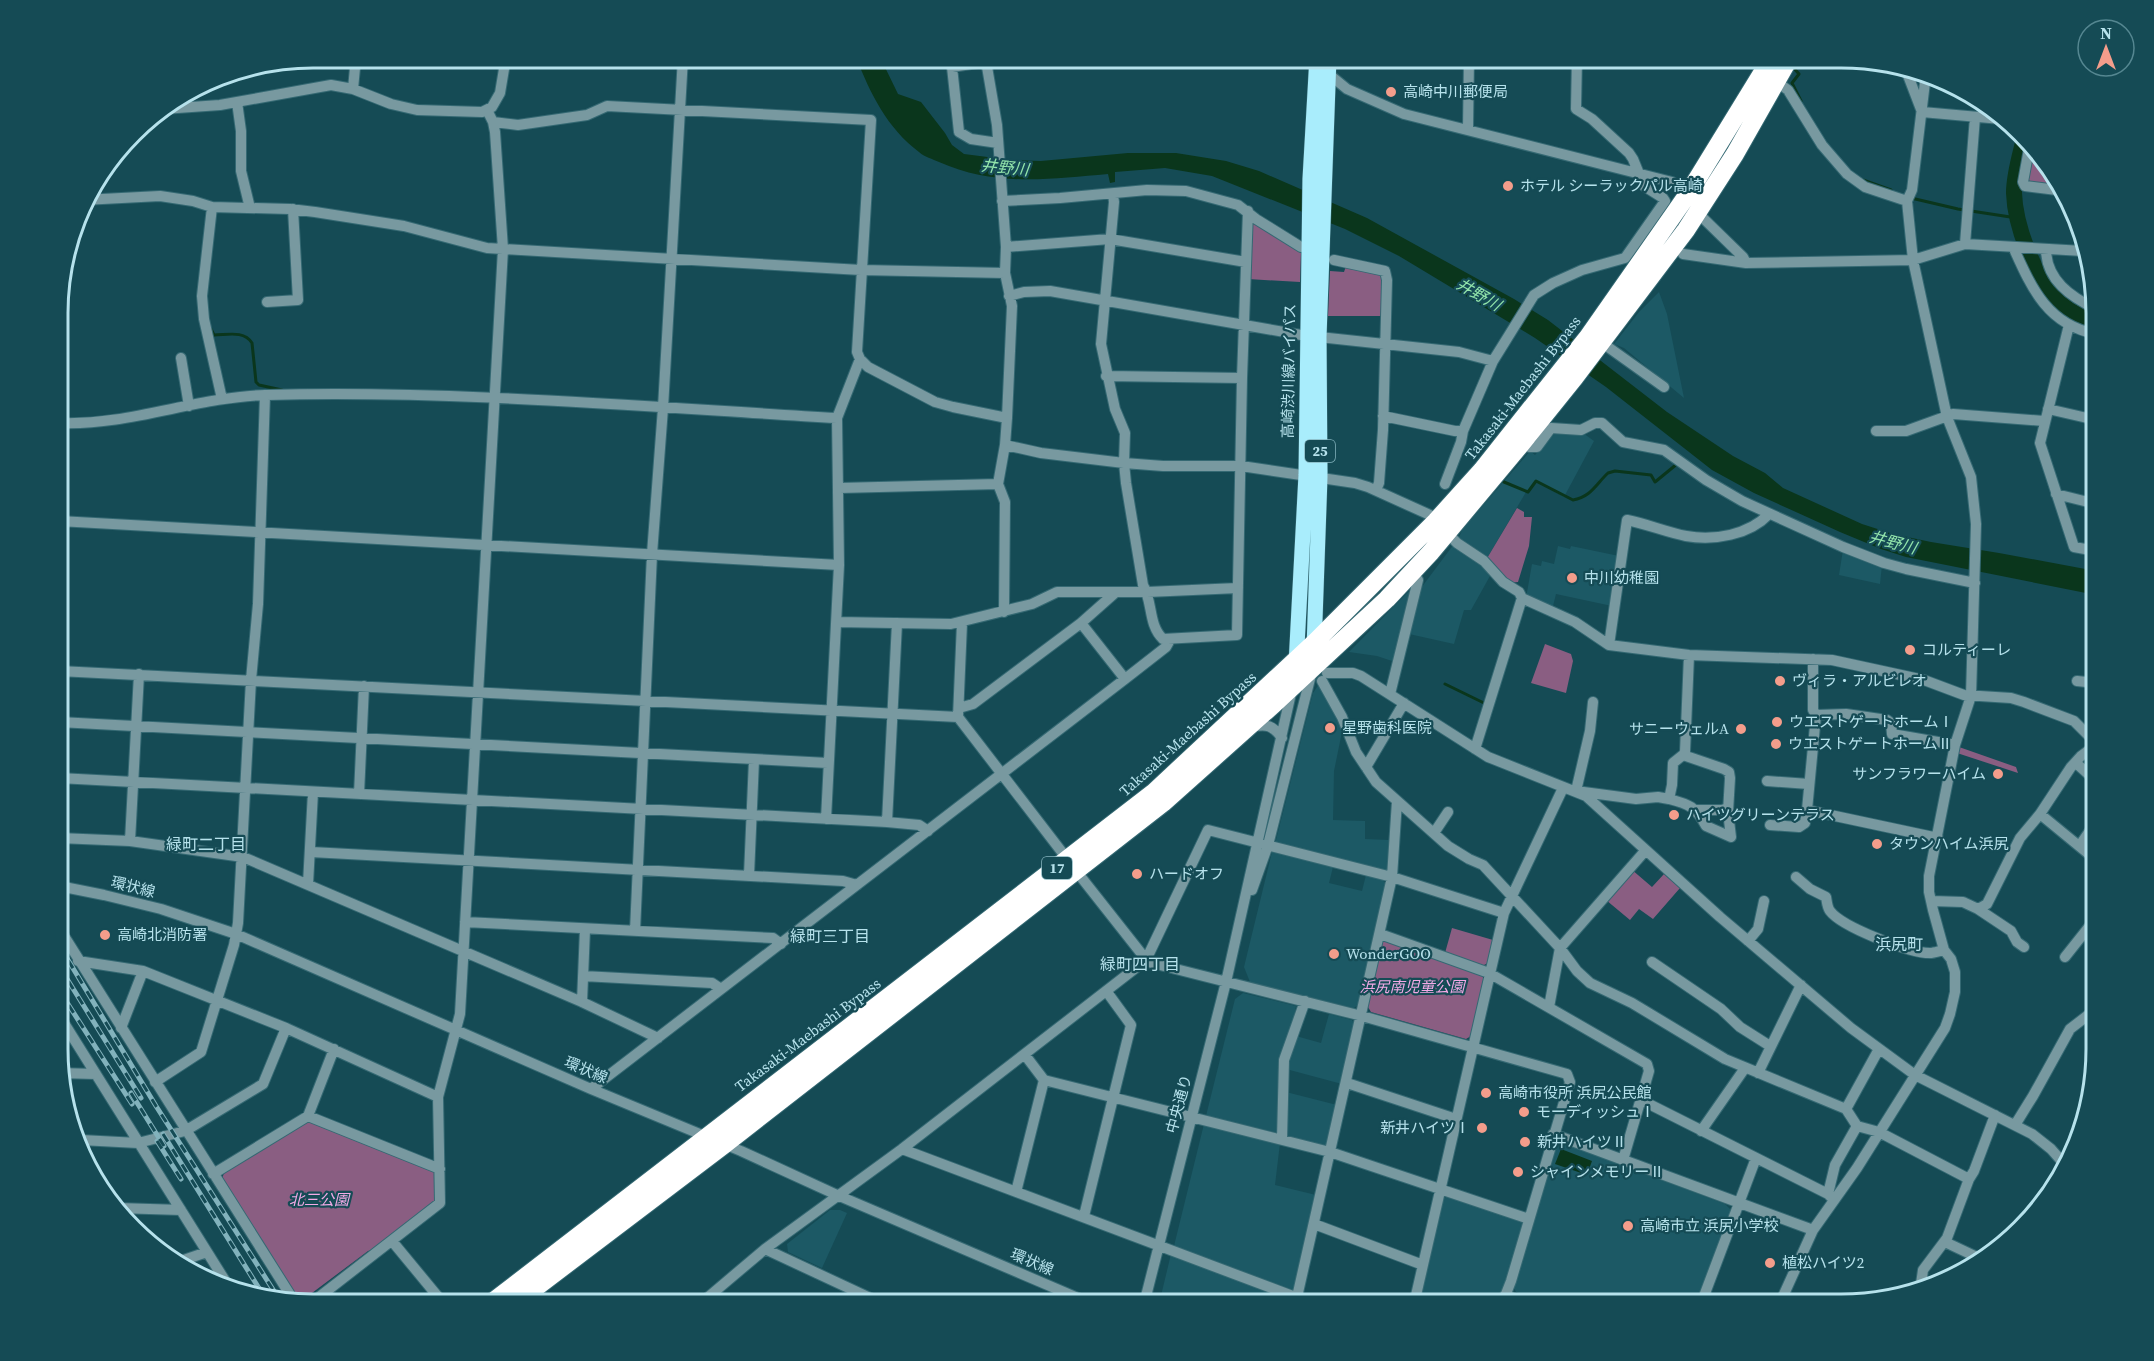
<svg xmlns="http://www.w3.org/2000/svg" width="2154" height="1361" viewBox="0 0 2154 1361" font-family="'Source Serif 4','Noto Sans JP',serif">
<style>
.built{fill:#1c5965}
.green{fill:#8a5e82}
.water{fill:#0a361c}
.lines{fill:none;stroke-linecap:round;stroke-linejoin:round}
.stream{stroke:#0a361c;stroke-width:3}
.river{stroke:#0a361c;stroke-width:16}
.minor-casing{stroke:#356973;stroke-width:12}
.major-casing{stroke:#356973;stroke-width:16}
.highway-casing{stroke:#356973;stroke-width:20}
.minor{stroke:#7899a0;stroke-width:10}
.major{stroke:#a9edfc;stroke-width:15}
.highway{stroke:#fff;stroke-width:18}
.rail-casing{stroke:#82b2bc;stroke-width:5}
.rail{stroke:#154b55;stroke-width:3;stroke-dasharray:9;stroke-linecap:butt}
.poi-dot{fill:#f49d8b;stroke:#154b55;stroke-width:2}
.labels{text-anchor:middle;stroke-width:4.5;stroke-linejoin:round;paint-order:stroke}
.shield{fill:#154b55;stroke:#86b5bf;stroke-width:1.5}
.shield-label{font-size:14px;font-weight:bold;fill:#b6e2ec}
.poi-label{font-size:15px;fill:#b6e2ec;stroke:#154b55;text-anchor:start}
.street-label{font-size:15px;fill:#b6e2ec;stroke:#154b55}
.park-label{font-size:15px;font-style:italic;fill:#f2aae6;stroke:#154b55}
.water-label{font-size:16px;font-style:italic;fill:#94e6ac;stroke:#154b55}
.neighbourhood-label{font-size:16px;fill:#b6e2ec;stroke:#154b55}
.rim{fill:none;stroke:#b6e2ec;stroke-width:3}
</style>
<rect width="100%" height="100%" fill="#154b55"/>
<!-- built -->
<path class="built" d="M 1659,292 L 1667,314 L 1684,398 L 1624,348 L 1614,344 L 1639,312 Z
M 1555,433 L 1583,433 L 1594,441 L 1564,497 L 1536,481 L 1528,492 L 1526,492 L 1486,560 L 1458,540 L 1462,530 L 1530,451 L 1535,455 Z
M 1454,544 L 1480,561 L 1490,576 L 1471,610 L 1464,610 L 1454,644 L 1409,634 L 1418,592 Z
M 1558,546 L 1570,549 L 1571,546 L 1619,556 L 1612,606 L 1556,594 L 1552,610 L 1526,598 L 1532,564 L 1541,566 L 1542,561 L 1554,564 Z
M 1843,550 L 1882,565 L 1880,584 L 1839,575 Z
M 1410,590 L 1395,662 L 1377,656 L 1349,652 Z
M 1319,684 L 1343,727 L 1334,771 L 1333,820 L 1365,821 L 1365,839 L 1389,840 L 1387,869 L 1385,871 L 1275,844 L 1313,693 Z
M 1272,852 L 1333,867 L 1329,883 L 1362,891 L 1366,875 L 1383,879 L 1385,884 L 1358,1005 L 1354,1008 L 1250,982 L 1244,967 Z
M 1243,993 L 1296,1006 L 1277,1116 L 1278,1133 L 1206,1116 L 1235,999 Z
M 1329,1014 L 1352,1020 L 1355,1025 L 1342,1084 L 1286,1069 L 1296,1036 L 1321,1043 Z
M 1286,1092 L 1337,1105 L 1329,1144 L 1323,1145 L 1285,1136 Z
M 1204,1124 L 1280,1143 L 1275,1185 L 1316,1195 L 1295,1288 L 1293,1290 L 1174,1246 Z
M 1555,1143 L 1562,1143 L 1725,1204 L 1731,1210 L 1696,1304 L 1547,1304 L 1516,1292 L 1514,1288 Z
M 1448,1196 L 1519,1220 L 1523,1224 L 1499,1304 L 1418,1304 L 1442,1199 Z
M 830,1210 L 840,1210 L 847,1213 L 822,1268 L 788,1252 L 787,1244 Z
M 1171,1254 L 1303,1304 L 1159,1304 Z"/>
<!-- green -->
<path class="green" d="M 2032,152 L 2063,185 L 2064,187 L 2032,184 L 2028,179 Z
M 1255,223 L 1301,252 L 1300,282 L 1248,279 L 1251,226 Z
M 1346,266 L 1382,274 L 1384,316 L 1328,316 L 1330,271 L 1344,272 Z
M 1517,508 L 1524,512 L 1524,517 L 1532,517 L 1529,546 L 1518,582 L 1509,583 L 1486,560 Z
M 1545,644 L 1571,654 L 1573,661 L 1566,693 L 1531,683 Z
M 1959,747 L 2016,767 L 2018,773 L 1957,753 Z
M 1631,869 L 1652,887 L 1664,874 L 1680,888 L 1653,919 L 1639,909 L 1630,920 L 1606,900 Z
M 1452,928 L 1493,940 L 1488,963 L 1482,966 L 1445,953 Z
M 1386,940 L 1481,974 L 1484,979 L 1471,1036 L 1466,1039 L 1371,1012 L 1368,1007 L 1382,942 Z
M 304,1122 L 311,1122 L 434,1171 L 437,1195 L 434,1202 L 373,1250 L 368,1251 L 304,1299 L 299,1299 L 222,1179 L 224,1173 Z"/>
<!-- water -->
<path class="water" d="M 856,57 L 880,57 L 898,94 L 921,102 L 945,133 L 952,145 L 964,154 L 1011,160 L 1041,161 L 1128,153 L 1176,153 L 1226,161 L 1259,171 L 1367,218 L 1514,299 L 1548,320 L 1667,412 L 1733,456 L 1765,473 L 1783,488 L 1862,524 L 1893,534 L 1931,542 L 1999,553 L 2096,571 L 2096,595 L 1906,557 L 1881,549 L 1840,532 L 1754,493 L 1712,470 L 1606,387 L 1535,338 L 1399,256 L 1345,229 L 1212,176 L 1165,168 L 1115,172 L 1115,182 L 1110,183 L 1108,174 C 1049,179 995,187 939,162 C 933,159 924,157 919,152 C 887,128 870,93 856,57 Z
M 1561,1149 L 1592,1161 L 1587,1175 L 1555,1164 Z"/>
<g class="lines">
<!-- stream -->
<path class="stream" d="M 1792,66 L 1799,74 L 1792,83 L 1801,101
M 1863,180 L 1891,190
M 1911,198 L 1958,209 L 2017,218
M 211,329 L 214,335 C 227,335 244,330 252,343 L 256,382 L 259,385 L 282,390
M 1504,482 L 1528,492 L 1536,481 L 1573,500 C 1591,497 1596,484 1608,473 L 1615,471 L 1651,475 L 1655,482 L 1677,464
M 1445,684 L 1486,704"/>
<!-- river -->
<path class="river" d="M 2023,143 C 2019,159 2014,176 2014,193 C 2015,225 2034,276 2056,299 C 2067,311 2082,317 2096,322"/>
<!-- minor casing -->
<g class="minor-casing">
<path id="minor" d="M 1308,57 L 1347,89 L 1404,114 L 1672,182 L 1683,189 L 1704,219 L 1743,257 L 1746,263 L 1913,260 L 1965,244 L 2083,251
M 1904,65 L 1922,112 L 2001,119
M 1777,82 L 1788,90 L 1822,145 L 1847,174 L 1865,187 L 1907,201
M 353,89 L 356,57
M 237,102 L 241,131 L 241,171 L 250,208
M 163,109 L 220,105 L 331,85 L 353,89 L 391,104 L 417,110 L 482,112 L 492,107 L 500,93 L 506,57
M 493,122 L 518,125 L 587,115 L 607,106 L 871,120 L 857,352 L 860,359 L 868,367 L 935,402 L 953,407 L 1007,418
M 1468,129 L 1469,57
M 998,143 L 971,139 L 959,132 L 952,67 L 1015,57
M 2029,149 L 2023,182 L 2025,186 L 2065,191
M 1113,194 L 1114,202 L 1101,344 L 1115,409 L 1125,433 L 1124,463 L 1126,483 L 1143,585 C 1153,602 1148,625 1163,639 L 1237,635 L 1242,378 L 1248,211
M 83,200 L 160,196 L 193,201 L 212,207 L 290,209 L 315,212 L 404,226 L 487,248 L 503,249 L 861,270 L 1005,273
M 1002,201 L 1060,198 L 1147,190 L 1186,191 L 1238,205 L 1256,219 L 1301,247
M 212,207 L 202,296 L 204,319 L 222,399
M 1965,244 L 1975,117
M 1006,247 L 1110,239 L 1246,262
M 2014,249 C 2032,289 2048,325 2096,334
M 2046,249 C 2046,280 2071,297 2096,309
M 1683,254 L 1746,263
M 1334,260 L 1385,271 L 1387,280 L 1383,430 L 1379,483 L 1376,490
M 1009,296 L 1024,292 L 1050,291 L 1307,336
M 267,302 L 298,300 L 293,209
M 2069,325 L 2040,443 L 2074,547 L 2096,551
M 1319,337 L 1459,352 L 1493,361
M 1601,342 L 1664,387
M 181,358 L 189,406
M 1106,376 L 1242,378
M 2048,409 L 2096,420
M 1383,416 L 1455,431 L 1463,431 L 1493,361 L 1534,295 L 1553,283 L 1582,270 L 1625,258 L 1665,201 L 1663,198 L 1644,186 L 1633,159 L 1629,153 L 1592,119 L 1576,109 L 1577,57
M 59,423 C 129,426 196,397 266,395 C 455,390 647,407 837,418
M 1876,431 L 1906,431 L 1953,414 L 2044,421
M 1522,443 L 1529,447 L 1537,447 L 1551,428 L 1581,430 L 1595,423 L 1602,423 L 1623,442 L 1664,450 L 1706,480 L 1742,501 L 1843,547 L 1884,563 L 1906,569 L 1975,583
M 1005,445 L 1041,453 L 1124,463 L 1163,466 L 1241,466 L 1355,483 L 1368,487 L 1430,515 L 1457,543 L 1484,561 L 1503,582 L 1519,592 L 1522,598 L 1575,622 L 1609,645 L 1689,655 L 1832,660 L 1924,680 L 1964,695 L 2011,698 L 2024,702 L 2074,721 L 2096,743
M 998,484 L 1005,502 L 1004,612
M 1445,484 L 1461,442 L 1463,431
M 839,488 L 998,484 L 1005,445 L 1007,418 L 1012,306 L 1005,273 L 1006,247 L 997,125 L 986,61
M 2056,494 L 2096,504
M 59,521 L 839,565
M 837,622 L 951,624 L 1032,604 L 1057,592 L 1147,592 L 1238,588
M 962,623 L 958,717 L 1068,860
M 1081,623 L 1125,679
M 1609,645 L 1627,520 C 1647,524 1666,532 1686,536 C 1714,541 1749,535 1769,514
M 1813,659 L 1813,710 L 1816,715 L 1846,714 L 1887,720 L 1891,723 L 1892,734 L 1955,745
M 59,671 L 958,717
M 1327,673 L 1353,673 L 1361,676 L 1488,757 L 1586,796 L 1720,917 L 1851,1028 L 1915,1075 L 2032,1134 L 2051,1149 L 2066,1166
M 1322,681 L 1342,717 L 1356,752 L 1376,782 L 1448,846 L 1469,859 L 1483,865 L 1560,948 L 1577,971 L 1590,983 L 1632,1003 L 1725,1059 L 1846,1109 L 1857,1126 L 1879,1132 L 1969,1179
M 2077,681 L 2096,683
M 1390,694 L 1418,580 L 1412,573
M 1593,702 L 1590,731 L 1576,791 L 1636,799 L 1658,797 L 1669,799 L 1672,785 L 1673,763 L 1683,755 L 1685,752 L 1689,655
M 959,708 L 973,704 L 1081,623 L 1116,592
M 1816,715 L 1807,810 L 1938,838
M 59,722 L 828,763
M 1252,727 C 1267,723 1273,726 1282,738
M 1475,749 L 1522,598
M 2076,763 L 2096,781
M 1366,767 L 1404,703
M 59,778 L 887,822 L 919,825 L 928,831
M 1767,781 L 1809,784
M 359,794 L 364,686
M 1669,799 C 1689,804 1696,807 1706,826 L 1731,837 L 1728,812 L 1730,778 L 1729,772 L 1724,769 L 1683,755
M 1695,810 L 1722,810 L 1728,808
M 2040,814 L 2096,860
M 826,819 L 839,565 L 837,418 L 860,359
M 887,822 L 897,623
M 1770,825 L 1799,827 L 1805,823 L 1807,810
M 1434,833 L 1448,812
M 59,838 L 130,841 L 243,857 L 582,1002 L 658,1038
M 130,841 L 139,674
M 2080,845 L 2096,822
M 311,852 L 843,881 L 857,885
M 1077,872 L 1148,962 L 1362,1016 L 1567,1074 L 1570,1082 L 1511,1281 L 1502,1304
M 749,875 L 754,760
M 1796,877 L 1810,889 L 1826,897 C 1827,902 1827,907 1830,911 C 1842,927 1909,953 1930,953 C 1934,953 1939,951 1944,950
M 308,884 L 313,792
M 59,886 L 104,895 L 161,909 L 236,934 L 591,1089 L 741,1151 L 837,1195 L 1092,1304
M 1252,890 L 1268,845 L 1312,671
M 1932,901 L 1963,902 L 1978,909 L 1987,904 L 2020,838 L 2040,814 L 2071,767 L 2081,756 L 2096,745
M 1978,909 L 2011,931 L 2017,942 L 2024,947
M 465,922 L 773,938 L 781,944
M 59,928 L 294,1301
M 635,931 L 652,554 L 663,408 L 683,57
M 1380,934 L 1489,973 L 1647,1064 L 1649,1071 L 1623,1160
M 1748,941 L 1758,929 L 1764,901
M 2065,957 L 2096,918
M 78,961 L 143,971 L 286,1028 L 438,1097
M 1652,962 L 1721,1009 L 1740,1027 L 1770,1046
M 583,976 L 712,983 L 721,989
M 582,1002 L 585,929
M 1549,1007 L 1560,948 L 1645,851
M 59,1015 L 229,1287
M 121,1028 L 143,971
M 1025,1055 L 1044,1080 L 1330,1152 L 1529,1219
M 59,1073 L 96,1074
M 1758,1073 L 1801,985
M 155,1082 L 201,1052 L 234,945 L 238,923 L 251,680 L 258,604 L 265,395
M 1347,1083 L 1456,1119
M 591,1089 L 1125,679 L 1166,647 L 1170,640
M 1641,1100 L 1828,1194 L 1833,1199
M 1846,1109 L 1879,1049
M 308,1116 L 440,1169
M 2015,1125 L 2033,1096 L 2070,1029 L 2096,1009
M 1701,1131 L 1745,1068
M 1553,1134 L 1813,1230
M 1282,1139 L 1284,1060 L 1305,1001
M 81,1140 L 138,1143 L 185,1131 L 263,1084 L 286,1028
M 902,1149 L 1314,1304
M 213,1174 L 308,1116 L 334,1049
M 1016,1192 L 1044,1080
M 1828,1194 L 1835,1165 L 1857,1126
M 118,1208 L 181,1210
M 1084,1216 L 1131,1025 L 1107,992
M 1314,1224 L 1423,1265
M 392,1241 L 444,1304
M 1945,1242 L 1981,1259
M 765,1249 L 883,1304
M 175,1263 L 207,1252
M 1921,1284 L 1923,1270 L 1947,1238 L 1969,1179 L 1974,1171 L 1995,1115
M 1505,1295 L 1529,1304
M 709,1297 L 724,1304
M 1297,1297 L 1392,877 L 1397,801
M 1780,1303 L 1813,1230 L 1857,1168 L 1945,1028 L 1950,1014 L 1955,992 L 1955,972 L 1951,959 L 1944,950 L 1933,910 L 1929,892 L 1929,876 L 1955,745 L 1971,696 L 1976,524 L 1971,477 L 1947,417 L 1913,260 L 1907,201 L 1912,190 L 1926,74
M 310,1304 L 440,1203 L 438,1097 L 460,1014 L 503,249 L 495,132 L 493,122 L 487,110
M 700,1304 L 765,1249 L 902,1149 L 1146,960 L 1208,830 L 1392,877 L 1504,913
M 1144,1304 L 1226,982 L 1292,689
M 1414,1304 L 1504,913 L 1563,788
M 1701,1304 L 1756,1158"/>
</g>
<!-- major casing -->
<g class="major-casing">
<path id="major" d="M 1314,648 L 1320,477 L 1319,337 L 1329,57
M 1296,665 L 1306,475 L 1310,179 L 1317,57"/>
</g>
<!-- highway casing -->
<g class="highway-casing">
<path id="highway" d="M 490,1304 L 1153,793 L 1315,642 L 1436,521 L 1482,470 L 1563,368 L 1588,337 L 1688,194 L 1772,57
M 514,1304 L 725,1144 L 1163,803 L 1274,704 L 1387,599 L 1431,552 L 1522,443 L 1575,377 L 1686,230 L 1735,154 L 1790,57"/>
</g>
<!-- minor -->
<use href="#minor" class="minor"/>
<!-- major -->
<use href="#major" class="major"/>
<!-- highway -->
<use href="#highway" class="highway"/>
<!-- rail casing -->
<g class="rail-casing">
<path id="rail" d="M 59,945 L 156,1106 L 279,1299
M 59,966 L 141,1098
M 59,990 L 132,1104
M 131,1093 L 164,1146
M 163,1134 L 265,1298
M 157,1141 L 181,1179"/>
</g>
<!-- rail -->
<use href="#rail" class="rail"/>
</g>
<!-- markers -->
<g class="poi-dot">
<circle cx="1391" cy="92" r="6"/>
<circle cx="1508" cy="186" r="6"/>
<circle cx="1572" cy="578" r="6"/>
<circle cx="1910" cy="650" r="6"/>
<circle cx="1780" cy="681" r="6"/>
<circle cx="1777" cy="722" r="6"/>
<circle cx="1330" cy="728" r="6"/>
<circle cx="1741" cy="729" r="6"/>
<circle cx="1776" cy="744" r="6"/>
<circle cx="1998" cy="774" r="6"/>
<circle cx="1674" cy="815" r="6"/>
<circle cx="1877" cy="844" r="6"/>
<circle cx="1137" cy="874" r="6"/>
<circle cx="105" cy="935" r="6"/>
<circle cx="1334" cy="954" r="6"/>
<circle cx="1486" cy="1093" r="6"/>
<circle cx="1524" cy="1112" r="6"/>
<circle cx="1482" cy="1128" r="6"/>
<circle cx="1525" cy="1142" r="6"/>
<circle cx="1518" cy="1172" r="6"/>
<circle cx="1628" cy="1226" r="6"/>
<circle cx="1770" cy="1263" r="6"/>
</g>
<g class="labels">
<!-- shield labels -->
<g class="shield">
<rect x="1305" y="440" width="30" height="22" rx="4.5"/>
<rect x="1042" y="857" width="30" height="22" rx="4.5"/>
</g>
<g class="shield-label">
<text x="1320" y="456">25</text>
<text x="1057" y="873">17</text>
</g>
<!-- poi labels -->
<g class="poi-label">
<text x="1403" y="97">高崎中川郵便局</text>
<text x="1520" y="191">ホテル シーラックパル高崎</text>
<text x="1584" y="583">中川幼稚園</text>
<text x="1922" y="655">コルティーレ</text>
<text x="1792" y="686">ヴィラ・アルビレオ</text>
<text x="1789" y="727">ウエストゲートホームⅠ</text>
<text x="1342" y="733">星野歯科医院</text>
<text x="1729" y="734" text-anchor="end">サニーウェルA</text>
<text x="1788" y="749">ウエストゲートホームⅡ</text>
<text x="1986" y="779" text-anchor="end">サンフラワーハイム</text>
<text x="1686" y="820">ハイツグリーンテラス</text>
<text x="1889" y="849">タウンハイム浜尻</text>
<text x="1149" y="879">ハードオフ</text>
<text x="117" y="940">高崎北消防署</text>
<text x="1346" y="959">WonderGOO</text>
<text x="1498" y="1098">高崎市役所 浜尻公民館</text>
<text x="1536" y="1117">モーディッシュⅠ</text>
<text x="1470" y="1133" text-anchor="end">新井ハイツⅠ</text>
<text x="1537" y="1147">新井ハイツⅡ</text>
<text x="1530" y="1177">シャインメモリーⅡ</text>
<text x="1640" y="1231">高崎市立 浜尻小学校</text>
<text x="1782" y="1268">植松ハイツ2</text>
</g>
<!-- street labels -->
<g class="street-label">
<text transform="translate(1289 371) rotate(-89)" y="5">高崎渋川線バイパス</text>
<text transform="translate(1523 388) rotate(-52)" y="5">Takasaki-Maebashi Bypass</text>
<text transform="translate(1188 734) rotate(-42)" y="5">Takasaki-Maebashi Bypass</text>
<text transform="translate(133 887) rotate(14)" y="5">環状線</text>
<text transform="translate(808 1035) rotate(-37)" y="5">Takasaki-Maebashi Bypass</text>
<text transform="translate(586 1070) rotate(23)" y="5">環状線</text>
<text transform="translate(1179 1104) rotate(-75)" y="5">中央通り</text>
<text transform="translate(1032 1262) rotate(23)" y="5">環状線</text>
</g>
<!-- park labels -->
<g class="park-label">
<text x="1412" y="992">浜尻南児童公園</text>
<text x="319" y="1205">北三公園</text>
</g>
<!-- water labels -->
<g class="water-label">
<text transform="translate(1005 167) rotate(6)" y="6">井野川</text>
<text transform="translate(1479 294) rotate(30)" y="6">井野川</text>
<text transform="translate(1893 542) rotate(15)" y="6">井野川</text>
</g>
<!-- neighbourhood labels -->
<g class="neighbourhood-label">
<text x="206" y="850">緑町二丁目</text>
<text x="830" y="942">緑町三丁目</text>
<text x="1899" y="950">浜尻町</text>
<text x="1140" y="970">緑町四丁目</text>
</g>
</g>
<!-- crop -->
<path d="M0 0H2154V1361H0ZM313 68H1841A245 245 0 0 1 2086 313V1049A245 245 0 0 1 1841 1294H313A245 245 0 0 1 68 1049V313A245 245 0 0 1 313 68Z" fill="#154b55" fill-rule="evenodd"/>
<path class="rim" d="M313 68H1841A245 245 0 0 1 2086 313V1049A245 245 0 0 1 1841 1294H313A245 245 0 0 1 68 1049V313A245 245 0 0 1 313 68Z"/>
<!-- north arrow -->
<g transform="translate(2106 48)"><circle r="28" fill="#154b55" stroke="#558791" stroke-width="1.5"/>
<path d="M0-4.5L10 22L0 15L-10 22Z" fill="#f49d8b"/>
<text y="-9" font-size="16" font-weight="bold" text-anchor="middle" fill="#b6e2ec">N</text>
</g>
</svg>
